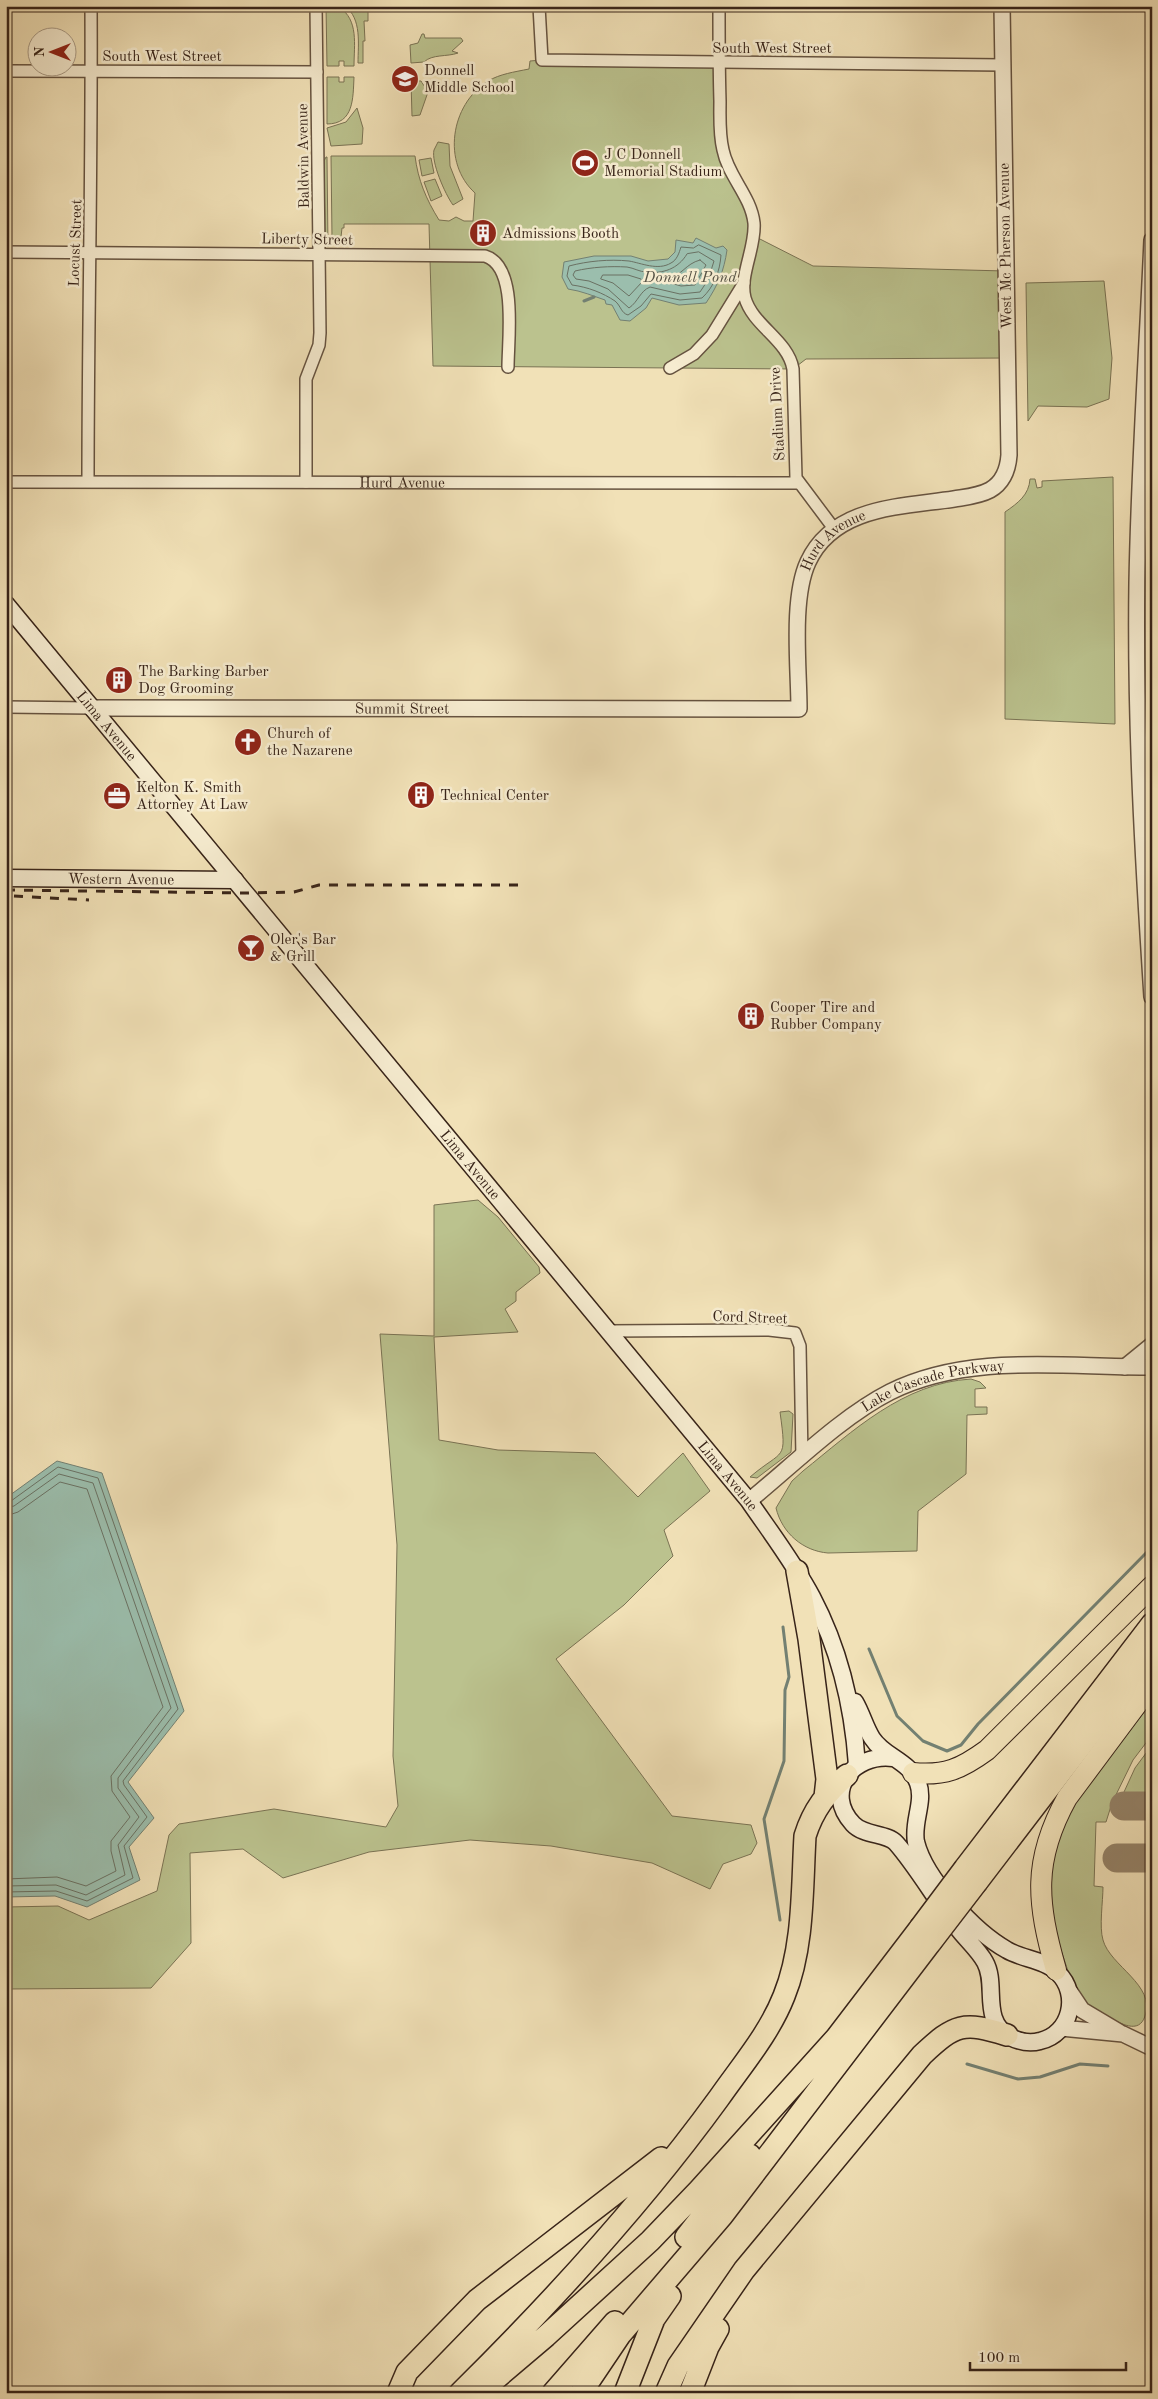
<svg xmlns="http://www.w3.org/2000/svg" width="1158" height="2399" viewBox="0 0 1158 2399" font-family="'Old Standard TT',serif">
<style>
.green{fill:#bbc28e;stroke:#7a7354}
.water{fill:#9bbead;stroke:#738072}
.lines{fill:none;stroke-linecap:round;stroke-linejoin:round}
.shore{stroke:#6a7163;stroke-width:1}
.stream{stroke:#738072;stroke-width:3}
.taxiway{stroke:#948268;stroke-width:29}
.minor-casing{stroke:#665340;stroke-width:14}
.tertiary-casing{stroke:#665340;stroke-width:18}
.secondary-casing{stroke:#382419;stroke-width:19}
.trunk-casing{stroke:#382419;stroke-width:22}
.motorway-casing{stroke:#382419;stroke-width:24}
.minor{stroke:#f6ecd0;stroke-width:11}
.tertiary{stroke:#f6ecd0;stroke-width:15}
.secondary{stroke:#f6ecd0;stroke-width:16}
.trunk{stroke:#f1e1b7;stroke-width:20}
.motorway{stroke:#f1e1b7;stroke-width:21}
.rail{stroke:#382419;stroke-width:3;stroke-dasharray:9 9;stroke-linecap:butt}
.motorway-bridge-casing{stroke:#382419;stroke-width:24;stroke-linecap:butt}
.motorway-bridge{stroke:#f1e1b7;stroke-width:21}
.labels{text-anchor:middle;stroke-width:5;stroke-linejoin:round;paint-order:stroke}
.street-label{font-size:15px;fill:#382419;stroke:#f6ecd0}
.poi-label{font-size:15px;fill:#382419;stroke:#f6ecd0;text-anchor:start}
.water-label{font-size:16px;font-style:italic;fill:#565245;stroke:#f6ecd0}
</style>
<rect width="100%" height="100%" fill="#f1e1b7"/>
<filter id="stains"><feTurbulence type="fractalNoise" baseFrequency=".004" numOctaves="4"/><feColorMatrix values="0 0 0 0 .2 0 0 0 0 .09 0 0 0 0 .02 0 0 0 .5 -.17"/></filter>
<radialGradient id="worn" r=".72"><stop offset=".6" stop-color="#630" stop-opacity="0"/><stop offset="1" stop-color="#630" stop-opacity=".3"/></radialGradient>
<!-- green -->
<path class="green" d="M 326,6 L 339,7 C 359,20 354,45 354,66 L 344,66 L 344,61 L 339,61 L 339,66 L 327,66 Z
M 345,6 L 368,6 L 368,21 L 364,21 L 365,41 L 363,41 L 363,63 L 358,63 C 358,44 362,19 345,6 Z
M 422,34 L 424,34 L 425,38 L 461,38 L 463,41 L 452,51 L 458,53 C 447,57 432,54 424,62 L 411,63 L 410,45 L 418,43 Z
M 542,60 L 720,62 L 723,151 L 750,206 L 754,236 L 813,266 L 1005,271 L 1007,358 L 806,359 L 793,369 L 433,366 L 429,224 L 344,224 L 344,228 L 342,228 L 341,237 L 332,237 L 331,156 L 415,156 C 418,180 426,199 439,220 L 449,221 L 456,217 L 464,221 L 473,221 L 475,193 C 442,163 450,105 488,81 C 500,74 514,72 529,69 L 530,61 Z
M 327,77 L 339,77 L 339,82 L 344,82 L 344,77 L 354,77 C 353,98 354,124 327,124 Z
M 411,81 L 421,81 L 428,92 L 420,115 L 412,116 Z
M 357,108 L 363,128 L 362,144 L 331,146 L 327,128 L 346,122 Z
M 438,142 L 449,144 L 450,166 L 463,199 L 453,205 C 445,194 431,162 434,150 C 435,147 437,145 438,142 Z
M 326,157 L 327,157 L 328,247 L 325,242 L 324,161 Z
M 431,158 L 434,173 L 422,176 L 419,160 Z
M 435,179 L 442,196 L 431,201 L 424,182 Z
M 1104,281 L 1112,358 L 1109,399 L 1087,407 L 1038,406 L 1028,421 L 1026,283 Z
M 1113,477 L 1115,724 L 1005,719 L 1005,512 C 1018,503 1029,495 1030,479 L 1035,479 L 1037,488 L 1042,487 L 1042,481 Z
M 478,1200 L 498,1217 L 539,1267 L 540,1273 L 516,1292 L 516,1301 L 505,1309 L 518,1332 L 434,1337 L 439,1440 L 498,1450 L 595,1453 L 638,1497 L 683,1453 L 710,1491 L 664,1530 L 673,1556 L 624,1605 L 556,1659 L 672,1816 L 751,1825 L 757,1843 L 751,1854 L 723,1864 L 710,1889 L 652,1863 L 551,1846 L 470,1840 L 369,1852 L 283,1878 L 243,1849 L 190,1853 L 191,1943 L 151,1988 L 6,1989 L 6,1907 L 58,1906 L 89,1920 L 157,1891 L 169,1835 L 179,1824 L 274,1809 L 386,1827 L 398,1806 L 393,1756 L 397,1545 L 380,1334 L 434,1336 L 434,1205 Z
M 971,1379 L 980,1382 L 986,1388 L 975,1389 L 975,1407 L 987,1407 L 987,1414 L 967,1415 L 966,1474 L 918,1511 L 917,1551 L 828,1553 C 803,1551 782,1533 776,1508 L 792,1481 L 803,1471 C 853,1431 903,1383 971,1379 Z
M 789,1411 L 793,1414 L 791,1452 L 757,1478 L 750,1477 C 784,1448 787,1463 780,1412 Z
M 1152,1702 L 1152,1735 L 1133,1760 L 1112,1803 L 1106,1822 L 1096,1822 L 1094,1886 L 1103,1887 C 1103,1901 1099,1927 1103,1940 C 1110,1966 1156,1985 1145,2016 C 1139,2035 1120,2023 1108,2017 C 1078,2003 1073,1986 1063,1956 C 1047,1912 1042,1855 1067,1813 C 1074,1800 1085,1789 1094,1777 C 1113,1752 1133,1727 1152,1702 Z
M 1152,1745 L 1152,1797 L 1125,1795 L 1124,1792 L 1135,1768 Z"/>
<!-- water -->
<path class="water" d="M 696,238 L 716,248 L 723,246 L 727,250 C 724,271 718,285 706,303 L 679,305 L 652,298 L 646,308 L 630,321 L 620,320 L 612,305 L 606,304 L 605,300 C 593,296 582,291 568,289 L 562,277 L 564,262 L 594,256 L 631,256 L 648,261 L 668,259 L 675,252 L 676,240 L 693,243 Z
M 57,1461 L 102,1473 L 184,1711 L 128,1782 L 154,1818 L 129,1847 L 140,1880 L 87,1907 L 55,1896 L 6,1897 L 6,1498 Z"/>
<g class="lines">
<!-- shore -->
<path class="shore" d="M 699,245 L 721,255 C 720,271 714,287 702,298 L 680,300 L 651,294 L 641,306 L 628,315 C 621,313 621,306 615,301 C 603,293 588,287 572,285 L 567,276 L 569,266 C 588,261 609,259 629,261 C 641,263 658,271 671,263 C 677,260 679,253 681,247 L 693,248 Z
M 699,252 L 714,261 L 708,280 L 700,292 L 680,294 L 650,287 C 640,291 638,302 629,308 L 608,289 L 589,281 L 576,279 L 573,275 L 575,271 C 592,267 610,266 627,267 C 634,268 640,272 646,272 C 663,274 678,269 687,254 Z
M 700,260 L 706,265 L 695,285 L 681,286 L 667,282 L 667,279 C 683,275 685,264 700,260 Z
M 603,275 L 628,275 L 641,279 L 642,282 L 629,296 L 613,283 L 601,279 Z
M 6,1502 L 11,1501 L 58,1467 L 98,1478 L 178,1709 L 123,1781 L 124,1785 L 147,1817 L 124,1846 L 133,1878 L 87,1901 L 56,1891 L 6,1892
M 6,1508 L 14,1506 L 59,1474 L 93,1483 L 171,1708 L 118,1778 L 118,1788 L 139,1817 L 118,1845 L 125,1875 L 86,1895 L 56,1885 L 6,1886
M 6,1516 L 18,1512 L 60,1482 L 87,1489 L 163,1707 L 111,1776 L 112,1791 L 130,1817 L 111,1841 L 111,1851 L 116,1871 L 86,1886 L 57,1877 L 6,1879"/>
<!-- stream -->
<path class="stream" d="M 584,301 L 594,297
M 869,1649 L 897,1716 L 923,1741 L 947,1751 L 961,1745 L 978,1724 L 1148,1551
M 780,1920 L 764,1819 L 784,1761 L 785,1690 L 789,1677 L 783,1627
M 967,2064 L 1018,2079 L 1040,2077 L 1080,2064 L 1108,2066"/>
<!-- taxiway -->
<path class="taxiway" d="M 1124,1806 L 1152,1806
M 1117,1858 L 1152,1858"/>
<!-- minor casing -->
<g class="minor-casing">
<g id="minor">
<path d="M 539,6 L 542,60 L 1003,65"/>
<path d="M 719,6 C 719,38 719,69 720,101 C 720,117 719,134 723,150 C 728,176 751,196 754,223 C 756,247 739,276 745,298 C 753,326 788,340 793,369 L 796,478 L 835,530"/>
<path d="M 6,71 L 317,72"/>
<path d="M 6,252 L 485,256 C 518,266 508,338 508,367"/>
<path d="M 670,368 L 694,354 L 712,335 L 744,283"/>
<path d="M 88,481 C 88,323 92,165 91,6"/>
<path id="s1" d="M 6,482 L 799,483"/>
<path d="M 306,482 L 306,379 L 319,345 L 320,333 L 316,6"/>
<path d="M 6,707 L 91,708"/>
<path d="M 608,1331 L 769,1330 L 795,1333 L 800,1346 L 802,1458"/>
</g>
</g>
<!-- tertiary casing -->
<g class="tertiary-casing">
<g id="tertiary">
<path d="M 1152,240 C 1147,354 1139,468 1137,583 C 1135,721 1143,859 1152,997"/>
<path id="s2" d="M 91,708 L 799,709 C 799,668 791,599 808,562 C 834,506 901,507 954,499 C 966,497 979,496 990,490 C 1004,482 1008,469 1009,455 L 1002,6"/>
<path d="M 1125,1367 L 1152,1345"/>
<path id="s3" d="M 749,1501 C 792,1466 841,1417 890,1392 C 971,1352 1065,1368 1152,1367"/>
<path d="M 1070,1992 L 1082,2010 L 1119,2032"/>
<path d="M 1061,2028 L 1123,2034 L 1152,2048"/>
</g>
</g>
<!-- secondary casing -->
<g class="secondary-casing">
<g id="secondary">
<path id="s4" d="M 6,604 L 749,1501 C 771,1533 794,1563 812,1597 C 839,1648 853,1707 857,1765"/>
<path id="s5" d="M 6,878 L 235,880"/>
<path d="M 855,1702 C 862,1714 865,1727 872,1738 C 884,1757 910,1761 918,1783 C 925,1802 912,1822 916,1842 C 925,1879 975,1932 1007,1950 C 1022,1959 1046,1960 1058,1973 C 1080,1994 1071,2034 1040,2041 C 1029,2044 1020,2042 1010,2037 C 980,2020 998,1985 985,1962 C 979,1951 968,1941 960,1931 C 938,1904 918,1868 896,1843 C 887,1833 864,1836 853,1824 C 823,1792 852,1753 893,1758"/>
</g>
</g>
<!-- trunk casing -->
<g class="trunk-casing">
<path id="trunk" d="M 913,1773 C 945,1776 961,1769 987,1750 L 1152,1586
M 1056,1970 C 1037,1903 1032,1861 1067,1798 L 1152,1684"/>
</g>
<!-- motorway casing -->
<g class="motorway-casing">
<path id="motorway" d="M 797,1571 L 809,1639 L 827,1779 L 825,1797
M 965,1868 L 1152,1624
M 977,1882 L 1152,1653
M 686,2237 L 750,2155
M 398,2393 L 407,2372 L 477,2300 L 661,2158
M 460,2393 C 553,2301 642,2204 719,2098 C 742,2065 769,2034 784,1996 C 804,1947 802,1888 805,1836 C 813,1810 827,1792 847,1775
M 479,2393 L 546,2336 L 650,2241 L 699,2190 L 836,2038 L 920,1928
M 553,2393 L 615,2322
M 581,2393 L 620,2335 L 722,2216 L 931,1942
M 625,2393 L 654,2319 L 670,2296
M 666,2393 L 678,2366 L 744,2270 L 922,2055 C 955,2024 963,2021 1007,2035
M 690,2393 L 708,2347 L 718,2329"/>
</g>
<!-- minor -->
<use href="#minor" class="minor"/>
<!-- tertiary -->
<use href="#tertiary" class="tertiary"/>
<!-- secondary -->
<use href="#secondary" class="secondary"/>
<!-- trunk -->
<use href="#trunk" class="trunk"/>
<!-- motorway -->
<use href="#motorway" class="motorway"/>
<!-- rail -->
<path class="rail" d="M 6,890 L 246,893 L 294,892 L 319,885 L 525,885
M 14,896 L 89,900"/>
<!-- motorway-bridge casing -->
<g class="motorway-bridge-casing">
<path id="motorway-bridge" d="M 920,1928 L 965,1868
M 931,1942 L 977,1882"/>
</g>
<!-- motorway-bridge -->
<use href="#motorway-bridge" class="motorway-bridge"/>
</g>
<!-- icons -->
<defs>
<g id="school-disc" transform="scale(1.4375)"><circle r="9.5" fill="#8f2418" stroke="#f6ecd0"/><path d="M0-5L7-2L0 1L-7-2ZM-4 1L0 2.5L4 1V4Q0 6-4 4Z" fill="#fff"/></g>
<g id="stadium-disc" transform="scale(1.4375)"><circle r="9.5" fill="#8f2418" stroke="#f6ecd0"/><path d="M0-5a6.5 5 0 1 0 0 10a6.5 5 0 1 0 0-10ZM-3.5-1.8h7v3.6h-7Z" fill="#fff"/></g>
<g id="building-disc" transform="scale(1.4375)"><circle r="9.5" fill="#8f2418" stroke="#f6ecd0"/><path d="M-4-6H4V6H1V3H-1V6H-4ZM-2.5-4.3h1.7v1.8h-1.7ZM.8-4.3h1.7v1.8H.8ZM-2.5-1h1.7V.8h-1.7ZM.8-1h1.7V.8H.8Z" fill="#fff"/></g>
<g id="church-disc" transform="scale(1.4375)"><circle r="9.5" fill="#8f2418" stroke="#f6ecd0"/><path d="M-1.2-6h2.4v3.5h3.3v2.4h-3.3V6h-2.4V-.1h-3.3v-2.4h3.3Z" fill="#fff"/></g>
<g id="office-disc" transform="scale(1.4375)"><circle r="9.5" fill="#8f2418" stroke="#f6ecd0"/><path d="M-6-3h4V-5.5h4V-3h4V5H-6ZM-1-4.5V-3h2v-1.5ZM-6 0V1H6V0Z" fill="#fff"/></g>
<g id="bar-disc" transform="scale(1.4375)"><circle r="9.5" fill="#8f2418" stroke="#f6ecd0"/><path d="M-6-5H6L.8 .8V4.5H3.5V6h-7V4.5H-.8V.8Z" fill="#fff"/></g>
</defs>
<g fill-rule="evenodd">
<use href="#school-disc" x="405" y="79"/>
<use href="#stadium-disc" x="585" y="163"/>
<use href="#building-disc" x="483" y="233"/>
<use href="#building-disc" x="119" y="680"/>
<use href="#church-disc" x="248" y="742"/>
<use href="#building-disc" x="421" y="795"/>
<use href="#office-disc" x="117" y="796"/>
<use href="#bar-disc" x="251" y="948"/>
<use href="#building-disc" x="751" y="1016"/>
</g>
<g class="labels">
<!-- street labels -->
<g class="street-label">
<text x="772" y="53">South West Street</text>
<text x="162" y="61">South West Street</text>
<text transform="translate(303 156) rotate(-91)" y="5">Baldwin Avenue</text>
<text transform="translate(307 239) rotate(1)" y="5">Liberty Street</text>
<text transform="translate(75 243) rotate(-88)" y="5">Locust Street</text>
<text transform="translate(1005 246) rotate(-91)" y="5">West Mc Pherson Avenue</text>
<text transform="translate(777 414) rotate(-93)" y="5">Stadium Drive</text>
<text dy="5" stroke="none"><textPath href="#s1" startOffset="396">Hurd Avenue</textPath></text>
<text dy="5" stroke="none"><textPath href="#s2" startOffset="890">Hurd Avenue</textPath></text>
<text dy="5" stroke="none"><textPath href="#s2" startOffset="311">Summit Street</textPath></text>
<text dy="5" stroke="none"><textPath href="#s4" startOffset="158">Lima Avenue</textPath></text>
<text dy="5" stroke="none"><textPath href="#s5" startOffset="115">Western Avenue</textPath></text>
<text dy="5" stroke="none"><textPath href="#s4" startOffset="728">Lima Avenue</textPath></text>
<text transform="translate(750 1317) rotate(2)" y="5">Cord Street</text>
<text dy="5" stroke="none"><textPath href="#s3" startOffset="222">Lake Cascade Parkway</textPath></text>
<text dy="5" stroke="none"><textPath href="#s4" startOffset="1132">Lima Avenue</textPath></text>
</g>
<!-- poi labels -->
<g class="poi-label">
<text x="424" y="75">Donnell<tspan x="424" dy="17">Middle School</tspan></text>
<text x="604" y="159">J C Donnell<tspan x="604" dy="17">Memorial Stadium</tspan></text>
<text x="502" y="238">Admissions Booth</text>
<text x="138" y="676">The Barking Barber<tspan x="138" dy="17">Dog Grooming</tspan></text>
<text x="267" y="738">Church of<tspan x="267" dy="17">the Nazarene</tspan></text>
<text x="136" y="792">Kelton K. Smith<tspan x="136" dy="17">Attorney At Law</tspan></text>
<text x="440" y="800">Technical Center</text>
<text x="270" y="944">Oler's Bar<tspan x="270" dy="17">&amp; Grill</tspan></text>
<text x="770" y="1012">Cooper Tire and<tspan x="770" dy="17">Rubber Company</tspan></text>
</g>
<!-- water labels -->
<g class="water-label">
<text x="690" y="282">Donnell Pond</text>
</g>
</g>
<!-- margin -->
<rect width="1158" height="2399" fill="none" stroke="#f1e1b7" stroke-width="25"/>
<rect x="8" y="8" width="1143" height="2384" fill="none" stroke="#382419" stroke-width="2.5"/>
<rect x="12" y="12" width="1133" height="2374" fill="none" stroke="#382419"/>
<!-- north arrow -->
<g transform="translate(52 52) rotate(270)"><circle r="24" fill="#f6ecd0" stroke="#aa9c87"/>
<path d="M0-4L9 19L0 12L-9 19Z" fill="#8f2418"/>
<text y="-8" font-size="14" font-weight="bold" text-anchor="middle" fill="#382419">N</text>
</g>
<!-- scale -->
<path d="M970 2362v8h156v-8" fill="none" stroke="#382419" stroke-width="2.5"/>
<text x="978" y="2362" font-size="15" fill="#382419" stroke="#f6ecd0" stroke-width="4" paint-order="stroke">100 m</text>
<rect width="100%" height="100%" filter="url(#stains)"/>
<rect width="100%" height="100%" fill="url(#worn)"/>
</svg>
